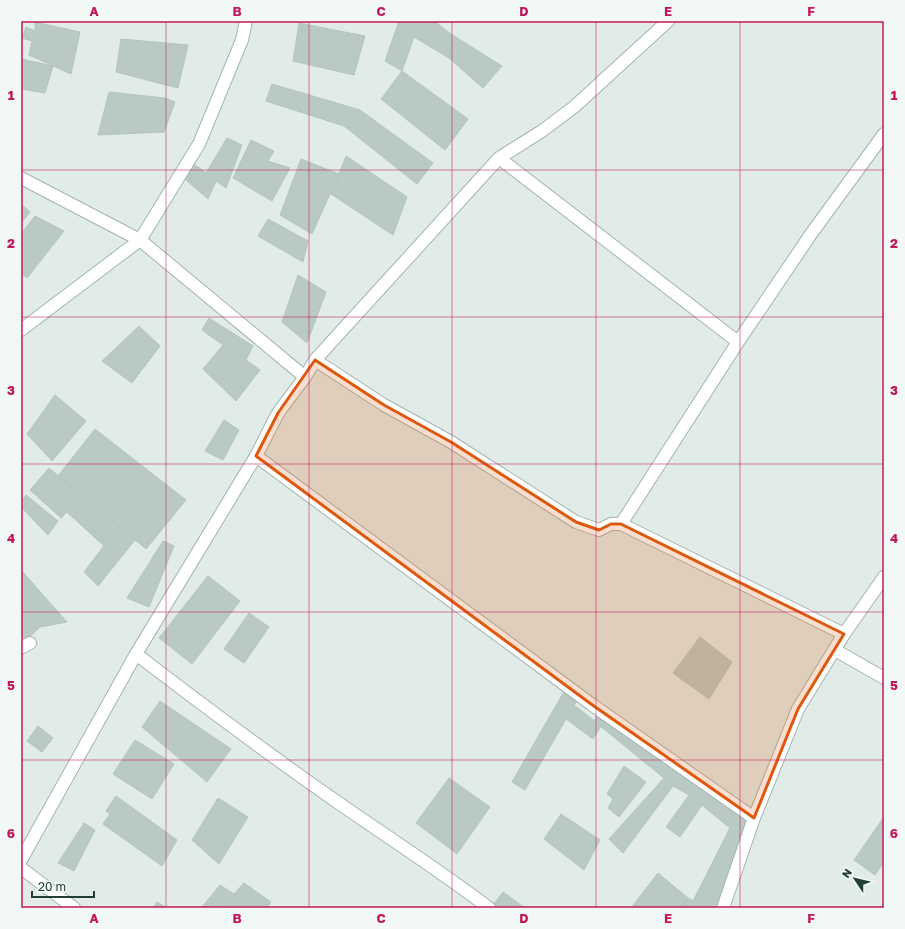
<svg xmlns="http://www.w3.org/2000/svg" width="905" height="929" viewBox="0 0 905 929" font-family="'Golos Text',sans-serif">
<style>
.building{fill:#b9c9c4;stroke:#b3c5c0}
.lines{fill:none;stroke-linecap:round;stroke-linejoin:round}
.street-casing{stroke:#a4b4b0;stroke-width:14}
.secondary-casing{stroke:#9fb8b1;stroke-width:14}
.street{stroke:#fff;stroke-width:12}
.secondary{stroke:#fff;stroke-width:12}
.marked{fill:#de580e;fill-opacity:0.2;stroke:#de580e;stroke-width:3;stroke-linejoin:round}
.grid{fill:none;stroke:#c2185b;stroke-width:1;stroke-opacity:0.55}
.neatline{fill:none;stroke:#c2185b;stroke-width:1.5}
.grid-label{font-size:13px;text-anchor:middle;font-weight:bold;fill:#c2185b}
</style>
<rect width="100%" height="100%" fill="#e1ece8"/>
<!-- building -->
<path class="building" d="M 399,21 L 434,21 L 454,36 L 449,58 L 414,37 L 402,71 L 385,61 Z
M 35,22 L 80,32 L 71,74 L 29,55 L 32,41 L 22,38 L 26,27 L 35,31 Z
M 299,23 L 365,36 L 354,75 L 293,61 Z
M 454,36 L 502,66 L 483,88 L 449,58 Z
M 121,39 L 188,45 L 178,88 L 116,72 Z
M 21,59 L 53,66 L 45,93 L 21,89 Z
M 402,71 L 468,119 L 445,150 L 381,99 Z
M 272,84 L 360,110 L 433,163 L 417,184 L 344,126 L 266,101 Z
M 109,92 L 165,98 L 175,102 L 164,132 L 98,135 Z
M 227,138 L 242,145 L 226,188 L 216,181 L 208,199 L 186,180 L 194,164 L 206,173 Z
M 251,140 L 274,151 L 268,161 L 290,168 L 272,201 L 233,178 Z
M 346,156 L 407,197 L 393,235 L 331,194 Z
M 301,159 L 339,174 L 312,234 L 280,215 Z
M 21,204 L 30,212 L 21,223 Z
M 35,216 L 64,231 L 27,278 L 21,273 L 21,234 Z
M 268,219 L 308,241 L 303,262 L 258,236 Z
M 298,275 L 326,292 L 307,343 L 282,322 Z
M 209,318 L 253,346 L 246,360 L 260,370 L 236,401 L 203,369 L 223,345 L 202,330 Z
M 139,326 L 160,346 L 132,383 L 102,361 Z
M 55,395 L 86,421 L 52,461 L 27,434 Z
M 224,420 L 239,430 L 223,460 L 205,451 Z
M 95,429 L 186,500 L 146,549 L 58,476 Z
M 49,468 L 135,540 L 98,586 L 84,572 L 104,546 L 67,512 L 61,518 L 30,490 Z
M 26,495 L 58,521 L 48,535 L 21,507 L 21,502 Z
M 163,541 L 174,546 L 149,607 L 127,598 Z
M 21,570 L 67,622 L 40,627 L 26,640 L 21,634 Z
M 208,576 L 240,601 L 192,664 L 159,638 Z
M 249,613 L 269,627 L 244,663 L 224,649 Z
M 700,637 L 732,662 L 709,699 L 673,673 Z
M 565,690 L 578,700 L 574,705 L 601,726 L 593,739 L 566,719 L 525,790 L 512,782 Z
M 160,701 L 231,749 L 207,782 L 142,727 Z
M 600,712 L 750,823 L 719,908 L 681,908 L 688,898 L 693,901 L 730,828 L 702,805 L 680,837 L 666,827 L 689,795 L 673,786 L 623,853 L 609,839 L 664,778 L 594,721 Z
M 38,726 L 53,738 L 42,752 L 27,741 Z
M 135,740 L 174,764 L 152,799 L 113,774 Z
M 624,766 L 646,782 L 619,817 L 608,808 L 613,799 L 607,794 Z
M 449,778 L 490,807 L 457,854 L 416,823 Z
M 116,796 L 177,840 L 162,866 L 103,824 L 110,814 L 106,811 Z
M 218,798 L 248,817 L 219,864 L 192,840 Z
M 561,814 L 600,840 L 584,870 L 544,839 Z
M 884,817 L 884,862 L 875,875 L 854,860 Z
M 84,823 L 95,830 L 74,871 L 58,863 Z
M 658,873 L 688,898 L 681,908 L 631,908 Z
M 244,883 L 271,902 L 267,908 L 202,907 L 220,885 L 234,894 Z
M 503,892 L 525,908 L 497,908 L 493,905 Z
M 157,902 L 167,908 L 153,908 Z"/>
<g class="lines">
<!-- street casing -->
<g class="street-casing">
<path id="street" d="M 499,158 L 738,342
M 21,178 L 140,240 L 305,377
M 315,360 L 384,405 L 451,442 L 576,522 L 599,530 L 611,524 L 621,524 L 844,634
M 256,456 L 591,704 L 754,818
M 621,524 L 738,342 L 811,234 L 884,134
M 21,648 L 30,643
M 835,650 L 884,678
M 136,654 C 204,706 272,757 343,806 C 392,840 442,872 489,908
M 21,860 L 136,654 L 256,456 L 278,413 L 305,377 L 315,360 L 499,158 L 542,131 L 574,107 L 668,21
M 21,868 L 74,908
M 723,908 L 754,818 L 798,709 L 844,634 L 884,577"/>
</g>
<!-- secondary casing -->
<g class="secondary-casing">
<path id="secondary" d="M 21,330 L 140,240 L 199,144 L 242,40 L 246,21"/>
</g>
<!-- street -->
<use href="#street" class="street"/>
<!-- secondary -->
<use href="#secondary" class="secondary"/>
</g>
<!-- marked area -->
<path class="marked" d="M 315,360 L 384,405 L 451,442 L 576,522 L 599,530 L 611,524 L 621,524 L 844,634 L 798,709 L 754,818 L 591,704 L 256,456 L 278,413 Z"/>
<!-- grid -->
<path class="grid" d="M 166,21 L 166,908M 309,21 L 309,908M 452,21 L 452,908M 596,21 L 596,908M 740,21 L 740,908M 21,170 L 884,170M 21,317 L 884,317M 21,464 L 884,464M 21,612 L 884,612M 21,760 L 884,760"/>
<!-- border -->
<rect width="905" height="929" fill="none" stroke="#f1f8f5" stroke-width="44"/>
<!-- north arrow -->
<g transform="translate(855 879) rotate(305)" stroke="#f1f8f5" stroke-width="3" paint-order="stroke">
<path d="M0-3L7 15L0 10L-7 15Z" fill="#213d38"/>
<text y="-6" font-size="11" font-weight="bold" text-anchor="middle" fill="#213d38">N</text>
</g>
<!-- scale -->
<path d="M32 891v6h62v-6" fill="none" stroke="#213d38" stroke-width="2"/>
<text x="38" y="891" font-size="12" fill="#213d38" stroke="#f1f8f5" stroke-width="3" paint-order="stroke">20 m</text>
<rect x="22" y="22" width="861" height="885" class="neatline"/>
<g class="grid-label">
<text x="94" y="16">A</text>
<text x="237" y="16">B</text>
<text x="381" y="16">C</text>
<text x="524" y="16">D</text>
<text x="668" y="16">E</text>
<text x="811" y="16">F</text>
<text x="11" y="100">1</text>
<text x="894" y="100">1</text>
<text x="11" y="248">2</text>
<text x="894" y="248">2</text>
<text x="11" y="395">3</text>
<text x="894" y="395">3</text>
<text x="11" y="543">4</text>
<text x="894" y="543">4</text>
<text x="11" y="690">5</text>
<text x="894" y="690">5</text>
<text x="11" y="838">6</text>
<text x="894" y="838">6</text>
<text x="94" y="923">A</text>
<text x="237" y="923">B</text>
<text x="381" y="923">C</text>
<text x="524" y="923">D</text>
<text x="668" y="923">E</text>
<text x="811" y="923">F</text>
</g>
</svg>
